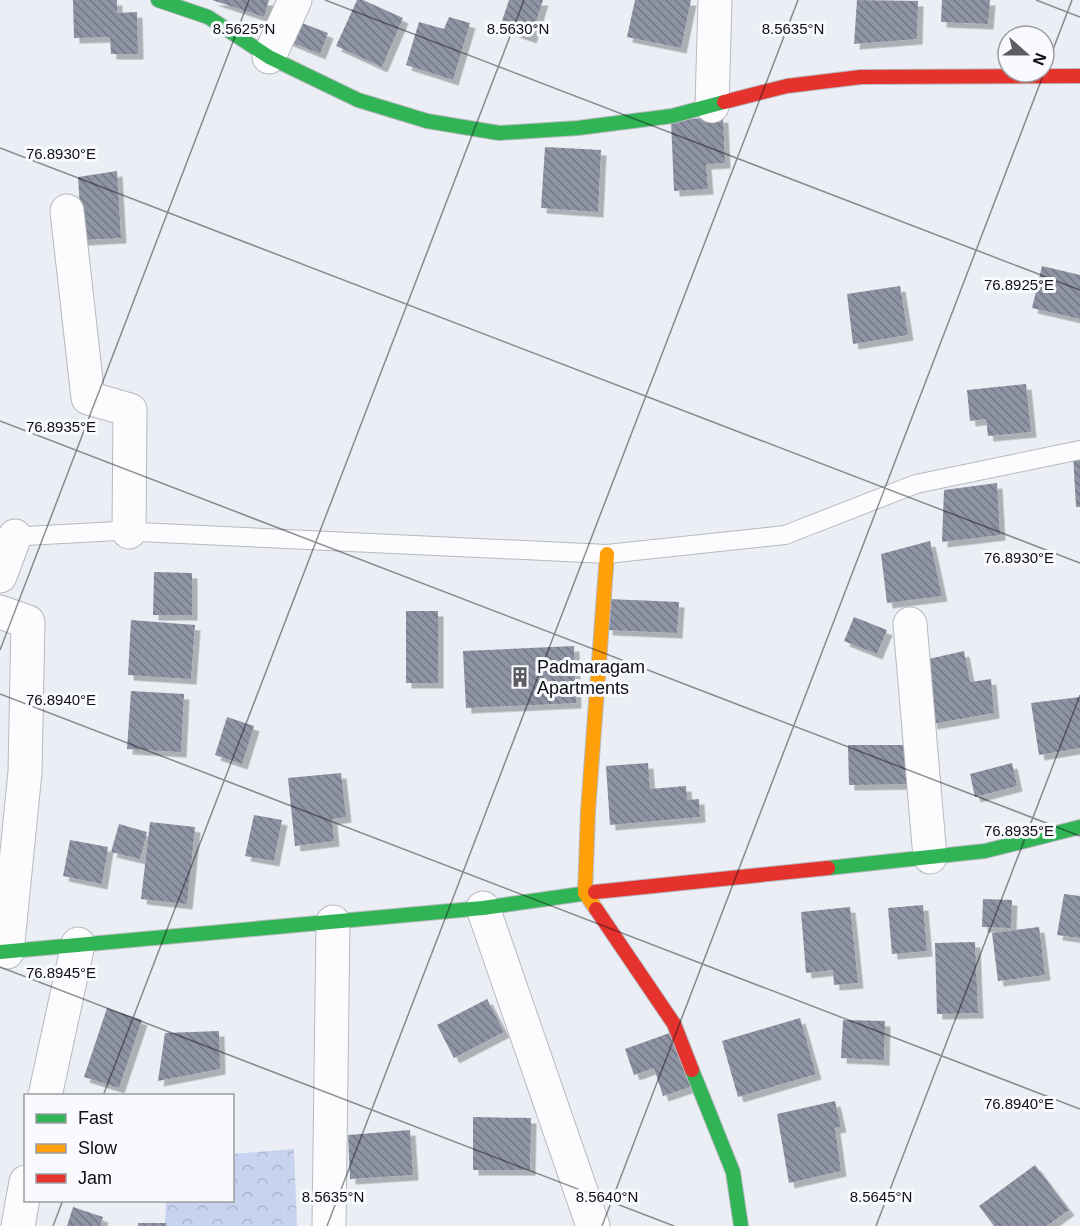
<svg xmlns="http://www.w3.org/2000/svg" width="1080" height="1226" viewBox="0 0 1080 1226" font-family="Helvetica,sans-serif">
<style>
.forest{fill:url(#forest-crowns)}
.building{fill:url(#building-back-hatch);filter:url(#shadow)}
.lines{fill:none;stroke-linecap:round;stroke-linejoin:round}
.lane-casing{stroke:#b7b9be;stroke-width:20}
.street-casing{stroke:#b7b9be;stroke-width:35}
.fast-casing{stroke:#b7b9be;stroke-width:16}
.slow-casing{stroke:#b7b9be;stroke-width:16}
.jam-casing{stroke:#b7b9be;stroke-width:16}
.lane{stroke:#fcfcfe;stroke-width:18}
.street{stroke:#fcfcfe;stroke-width:33}
.fast{stroke:#30b455;stroke-width:14}
.slow{stroke:#ff9f0a;stroke-width:14}
.jam{stroke:#e5322d;stroke-width:14}
.ticks{fill:none;stroke:#0d0f13;stroke-width:1.5;stroke-opacity:0.45}
.labels{text-anchor:middle;stroke-width:6;stroke-linejoin:round;paint-order:stroke}
.poi-label{font-size:18px;fill:#0d0f13;stroke:#f9fafd;text-anchor:start}
.ticks-label{font-size:15px;text-anchor:middle;fill:#0d0f13;stroke:#f9fafd;stroke-width:6;stroke-linejoin:round;paint-order:stroke}
</style>
<defs>
<pattern id="forest-crowns" width="20" height="18" patternUnits="userSpaceOnUse" patternTransform="scale(1.5)"><rect width="20" height="18" fill="#c8d4ef"/><path d="M2 6a3 3 0 1 1 6 0M12 15a3 3 0 1 1 6 0" fill="none" stroke="#abb5cc"/></pattern>
<pattern id="building-back-hatch" width="6" height="6" patternUnits="userSpaceOnUse" patternTransform="scale(1.5)"><rect width="6" height="6" fill="#8e94a3"/><path d="M-1 5l2 2M0 0l6 6M5-1l2 2" fill="none" stroke="#727784"/></pattern>
<filter id="shadow"><feDropShadow dx="5.5" dy="5.5" stdDeviation="0" flood-color="#0004"/></filter>
</defs>
<rect width="100%" height="100%" fill="#ebeef5"/>
<!-- forest -->
<path class="forest" d="M 294,1149 L 297,1226 L 165,1226 L 166,1201 L 232,1200 L 233,1154 Z"/>
<!-- building -->
<path class="building" d="M 73,0 L 117,0 L 117,13 L 137,12 L 138,54 L 111,54 L 110,37 L 74,38 Z
M 212,0 L 269,0 L 264,17 Z
M 357,0 L 363,0 L 403,18 L 382,67 L 336,46 Z
M 509,0 L 543,0 L 531,38 L 500,27 Z
M 635,0 L 691,0 L 681,48 L 627,37 Z
M 857,0 L 918,1 L 917,39 L 854,44 Z
M 942,0 L 990,0 L 988,24 L 941,22 Z
M 449,17 L 470,23 L 453,80 L 406,65 L 419,22 L 444,29 Z
M 289,18 L 328,33 L 320,54 L 281,38 Z
M 723,117 L 725,163 L 706,164 L 708,189 L 674,191 L 671,120 Z
M 545,147 L 601,150 L 598,212 L 541,208 Z
M 117,171 L 121,238 L 82,240 L 78,177 Z
M 1042,266 L 1080,275 L 1080,319 L 1032,308 Z
M 900,286 L 908,335 L 853,344 L 847,294 Z
M 1026,384 L 1031,432 L 988,436 L 986,419 L 970,421 L 967,390 Z
M 1073,454 L 1080,454 L 1080,507 L 1076,507 Z
M 997,483 L 1000,535 L 942,542 L 944,490 Z
M 930,541 L 942,596 L 887,603 L 881,554 Z
M 154,572 L 192,573 L 192,615 L 153,615 Z
M 608,599 L 679,602 L 677,633 L 607,630 Z
M 406,611 L 438,611 L 438,683 L 406,683 Z
M 854,617 L 887,630 L 877,654 L 844,641 Z
M 131,620 L 195,625 L 191,679 L 128,675 Z
M 574,646 L 576,703 L 466,708 L 463,651 Z
M 964,651 L 970,682 L 991,679 L 994,713 L 932,724 L 924,660 Z
M 131,691 L 184,694 L 181,752 L 127,749 Z
M 1080,697 L 1080,748 L 1039,755 L 1031,703 Z
M 227,717 L 254,726 L 242,764 L 215,755 Z
M 848,745 L 916,745 L 917,784 L 849,785 Z
M 648,763 L 650,789 L 686,786 L 687,800 L 699,799 L 700,817 L 610,825 L 606,766 Z
M 1012,763 L 1017,786 L 975,797 L 970,774 Z
M 341,773 L 346,817 L 332,819 L 334,841 L 295,846 L 288,778 Z
M 254,815 L 282,820 L 274,861 L 245,856 Z
M 150,822 L 195,827 L 187,904 L 141,899 Z
M 119,824 L 147,832 L 140,859 L 111,852 Z
M 70,840 L 108,847 L 102,884 L 63,876 Z
M 1064,894 L 1080,896 L 1080,938 L 1057,935 Z
M 983,899 L 1012,900 L 1011,928 L 982,927 Z
M 923,905 L 927,951 L 892,954 L 888,908 Z
M 850,907 L 858,983 L 834,985 L 833,970 L 806,973 L 801,912 Z
M 1039,927 L 1045,975 L 998,981 L 992,933 Z
M 975,942 L 978,1013 L 937,1014 L 935,943 Z
M 487,999 L 504,1032 L 454,1058 L 437,1025 Z
M 107,1008 L 142,1020 L 119,1088 L 84,1077 Z
M 800,1018 L 816,1074 L 738,1097 L 722,1041 Z
M 843,1020 L 885,1021 L 884,1060 L 841,1058 Z
M 219,1031 L 220,1069 L 158,1081 L 165,1033 Z
M 675,1031 L 693,1086 L 663,1096 L 654,1068 L 634,1075 L 625,1049 Z
M 835,1101 L 841,1127 L 835,1128 L 841,1171 L 789,1183 L 777,1114 Z
M 473,1117 L 531,1118 L 530,1170 L 473,1170 Z
M 410,1130 L 413,1175 L 350,1179 L 348,1135 Z
M 1035,1165 L 1069,1210 L 1047,1226 L 994,1226 L 979,1206 Z
M 73,1207 L 103,1217 L 100,1226 L 67,1226 Z
M 138,1223 L 167,1223 L 166,1226 L 138,1226 Z"/>
<g class="lines">
<!-- lane casing -->
<g class="lane-casing">
<path id="lane" d="M 8,537 L 117,531 L 607,554 L 785,535 L 916,484 L 1080,450"/>
</g>
<!-- street casing -->
<g class="street-casing">
<path id="street" d="M 269,57 L 295,0
M 712,106 L 715,0
M 67,211 L 88,398 L 130,410 L 129,532
M 0,576 L 15,536
M 0,612 L 28,622 L 25,772 L 7,952
M 910,624 L 930,857
M 483,908 L 593,1226
M 45,1096 L 78,944
M 18,1226 L 26,1182
M 329,1226 L 333,922"/>
</g>
<!-- fast casing -->
<g class="fast-casing">
<path id="fast" d="M 158,0 L 208,17 L 269,57 L 358,100 L 427,121 L 499,133 L 578,128 L 672,116 L 724,102
M 828,868 L 985,851 L 1080,827
M 0,952 L 483,908 L 595,892
M 692,1070 L 733,1172 L 741,1226"/>
</g>
<!-- slow casing -->
<g class="slow-casing">
<path id="slow" d="M 596,909 L 585,893 L 588,811 L 607,554"/>
</g>
<!-- jam casing -->
<g class="jam-casing">
<path id="jam" d="M 724,102 L 787,86 L 861,77 L 1080,76
M 595,892 L 828,868
M 596,909 L 674,1024 L 692,1070"/>
</g>
<!-- lane -->
<use href="#lane" class="lane"/>
<!-- street -->
<use href="#street" class="street"/>
<!-- fast -->
<use href="#fast" class="fast"/>
<!-- slow -->
<use href="#slow" class="slow"/>
<!-- jam -->
<use href="#jam" class="jam"/>
</g>
<!-- ticks -->
<path class="ticks" d="M 325,0 L 1080,290M 1036,0 L 1080,17M 0,148 L 1080,563M 0,421 L 1080,836M 0,650 L 249,0M 0,694 L 1080,1109M 0,967 L 674,1226M 103,1096 L 524,0M 53,1226 L 63,1200M 327,1226 L 798,0M 602,1226 L 1072,0M 876,1226 L 1080,695"/>
<!-- icons -->
<defs>
<g id="building-bare" transform="scale(1.62)"><path d="M-4-6H4V6H1V3H-1V6H-4ZM-2.5-4.3h1.7v1.8h-1.7ZM.8-4.3h1.7v1.8H.8ZM-2.5-1h1.7V.8h-1.7ZM.8-1h1.7V.8H.8Z" fill="#5b5d62" stroke="#f9fafd" stroke-width="2.5" paint-order="stroke"/></g>
</defs>
<g fill-rule="evenodd">
<use href="#building-bare" x="520" y="677"/>
</g>
<g class="labels">
<!-- poi labels -->
<g class="poi-label">
<text x="537" y="673">Padmaragam<tspan x="537" dy="21">Apartments</tspan></text>
</g>
</g>
<g class="ticks-label">
<text x="244" y="34">8.5625°N</text>
<text x="518" y="34">8.5630°N</text>
<text x="793" y="34">8.5635°N</text>
<text x="61" y="159">76.8930°E</text>
<text x="1019" y="290">76.8925°E</text>
<text x="61" y="432">76.8935°E</text>
<text x="1019" y="563">76.8930°E</text>
<text x="61" y="705">76.8940°E</text>
<text x="1019" y="836">76.8935°E</text>
<text x="61" y="978">76.8945°E</text>
<text x="1019" y="1109">76.8940°E</text>
<text x="333" y="1202">8.5635°N</text>
<text x="607" y="1202">8.5640°N</text>
<text x="881" y="1202">8.5645°N</text>
</g>
<!-- legend -->
<rect x="24" y="1094" width="210" height="108" fill="#f9fafd" stroke="#9b9c9f" stroke-width="1.5"/>
<rect x="36" y="1114" width="30" height="9" fill="#30b455" stroke="#9b9c9f" stroke-width="1.5"/>
<text x="78" y="1124" font-size="18" fill="#0d0f13">Fast</text>
<rect x="36" y="1144" width="30" height="9" fill="#ff9f0a" stroke="#9b9c9f" stroke-width="1.5"/>
<text x="78" y="1154" font-size="18" fill="#0d0f13">Slow</text>
<rect x="36" y="1174" width="30" height="9" fill="#e5322d" stroke="#9b9c9f" stroke-width="1.5"/>
<text x="78" y="1184" font-size="18" fill="#0d0f13">Jam</text>
<!-- north arrow -->
<g transform="translate(1026 54) rotate(111)"><circle r="28" fill="#f9fafd" stroke="#9b9c9f" stroke-width="1.5"/>
<path d="M0-4.5L10 22L0 15L-10 22Z" fill="#5b5d62"/>
<text y="-9" font-size="16" font-weight="bold" text-anchor="middle" fill="#0d0f13">N</text>
</g>
</svg>
